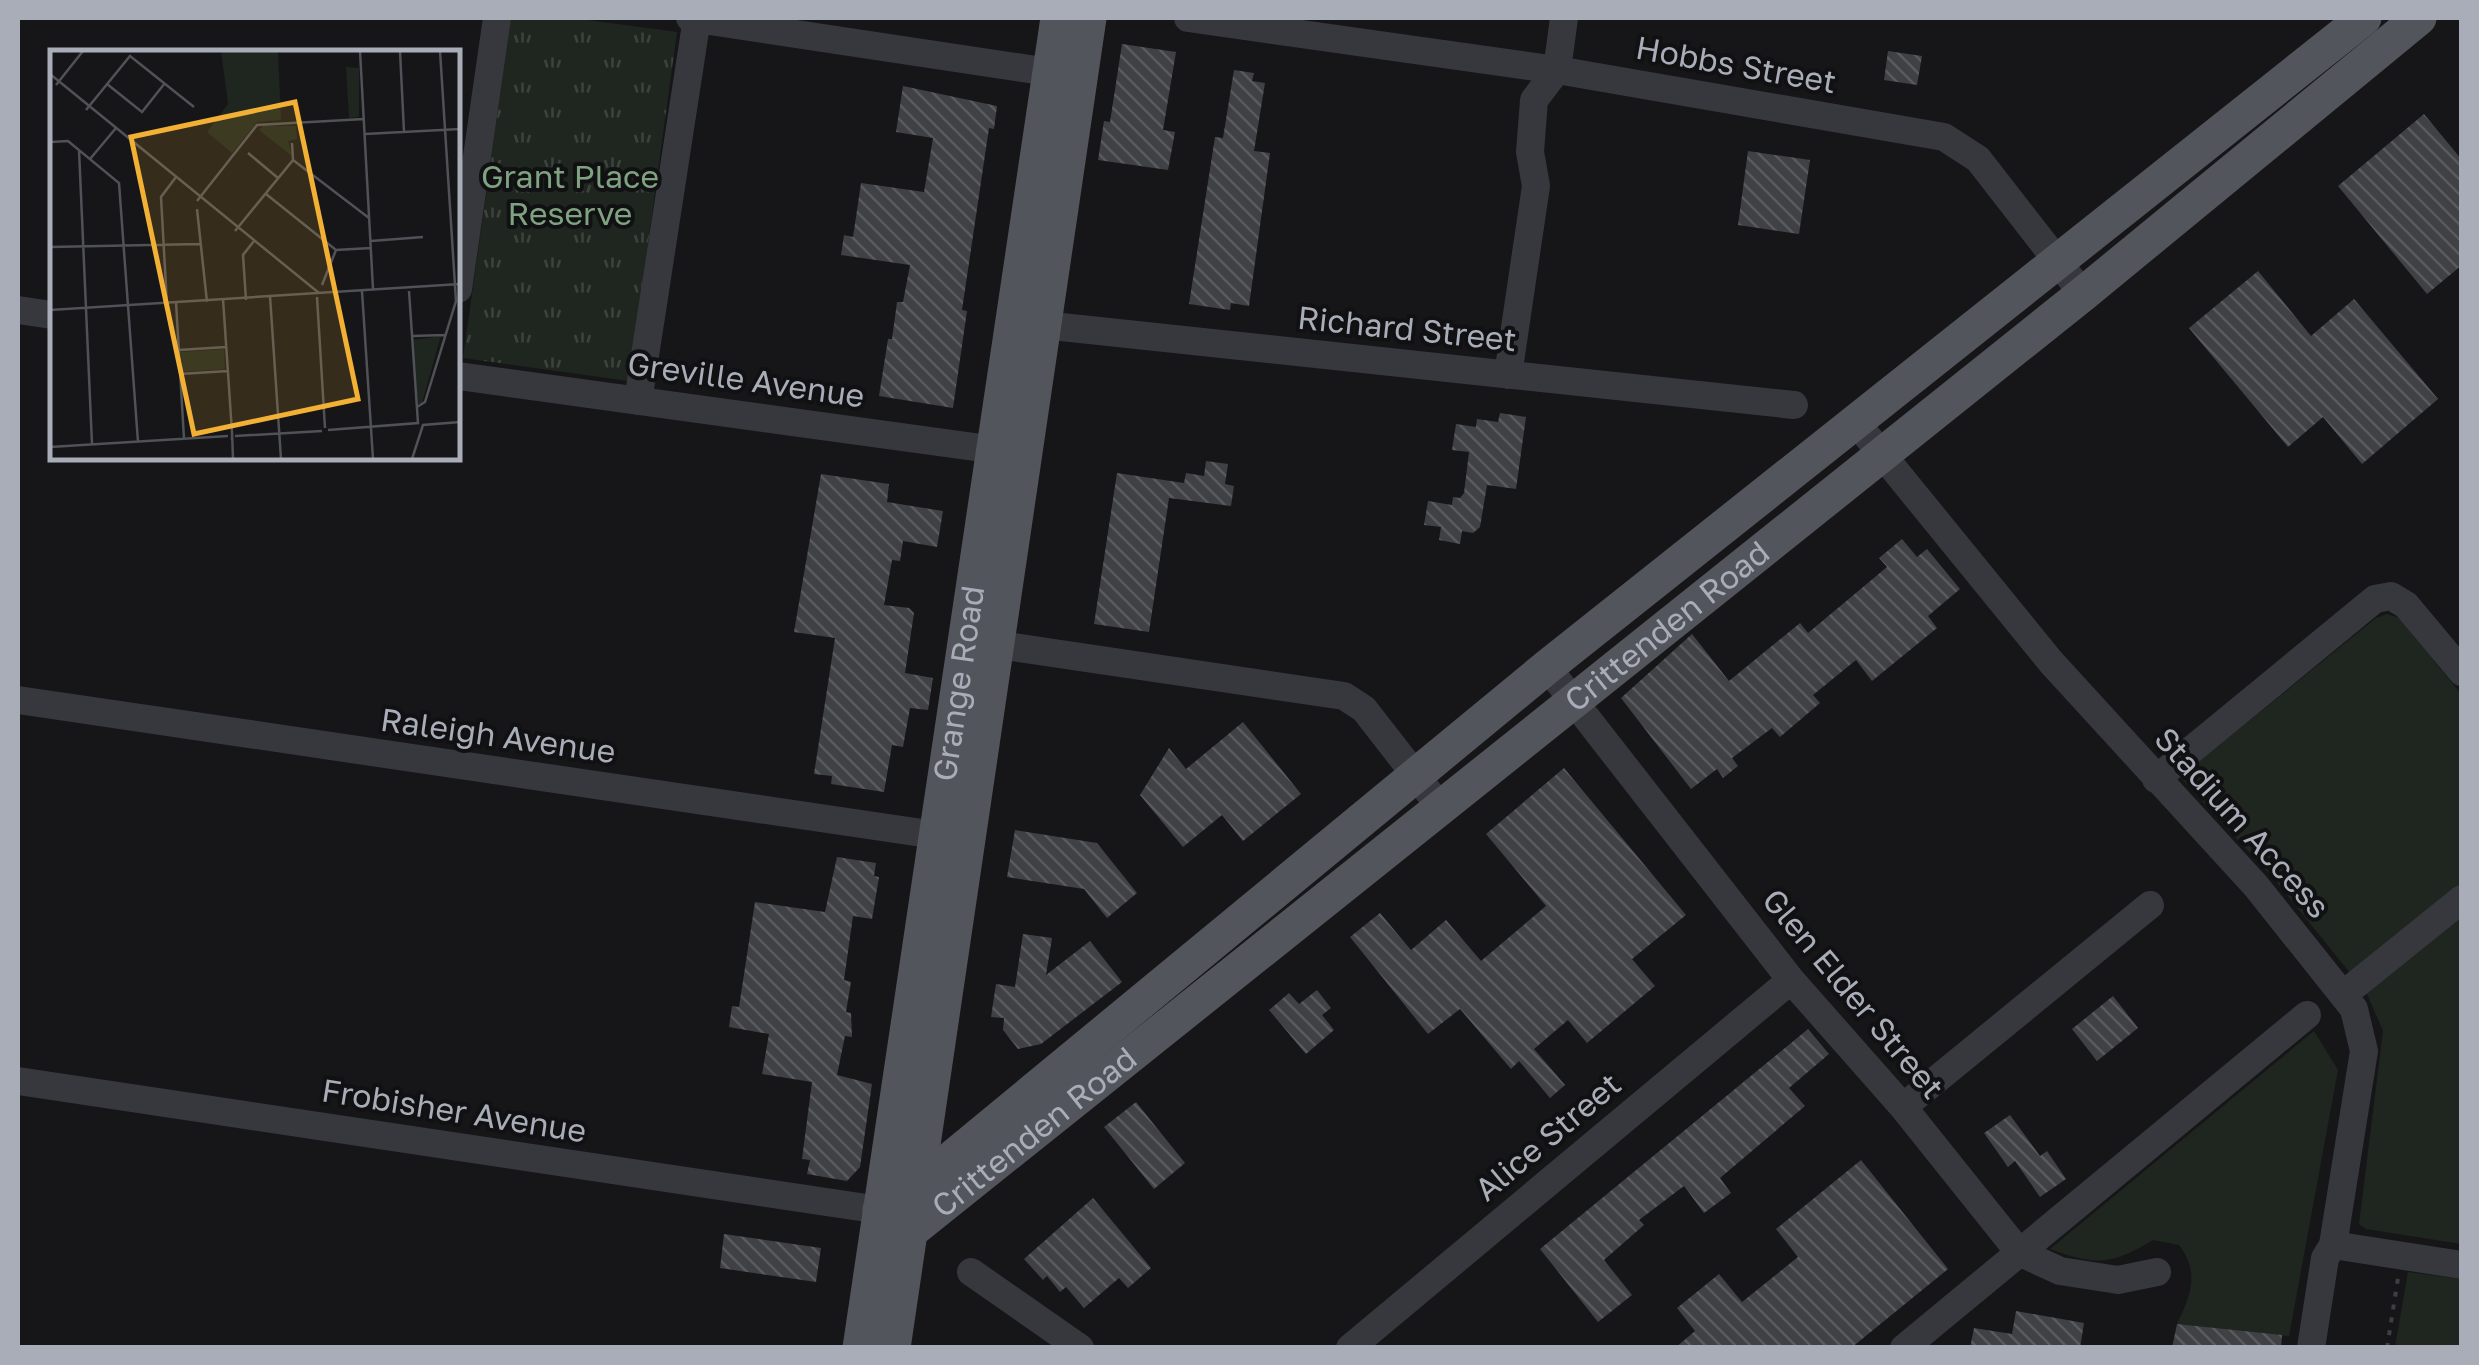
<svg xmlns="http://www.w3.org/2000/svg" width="2479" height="1365" viewBox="0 0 2479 1365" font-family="'Golos Text',sans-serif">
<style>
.grass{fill:#1e261f}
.park{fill:url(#park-tufts)}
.building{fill:url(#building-back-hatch)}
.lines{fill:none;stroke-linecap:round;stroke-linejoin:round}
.path{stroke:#3d3f44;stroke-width:4;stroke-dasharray:5 8;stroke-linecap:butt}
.minor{stroke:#37383d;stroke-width:28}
.major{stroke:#53555c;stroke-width:35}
.labels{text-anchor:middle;stroke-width:8;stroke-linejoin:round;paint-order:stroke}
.street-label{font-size:32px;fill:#a8adb8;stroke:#111113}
.park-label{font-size:32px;fill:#7fa381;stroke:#111113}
.inset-road{fill:none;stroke:#505258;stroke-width:2.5}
.view{fill:#f2b134;fill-opacity:0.15;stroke:#f2b134;stroke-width:5}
.inset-edge{fill:none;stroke:#a8adb8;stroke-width:5}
</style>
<defs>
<pattern id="park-tufts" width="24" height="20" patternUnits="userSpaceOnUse" patternTransform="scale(2.5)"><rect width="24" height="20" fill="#1e261f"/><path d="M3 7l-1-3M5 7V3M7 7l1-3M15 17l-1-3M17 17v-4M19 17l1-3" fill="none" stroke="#3c433d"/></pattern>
<pattern id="building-back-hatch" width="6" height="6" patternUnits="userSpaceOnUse" patternTransform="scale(2.5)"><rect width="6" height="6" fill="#404145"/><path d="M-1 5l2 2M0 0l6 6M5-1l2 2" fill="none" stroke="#595a5e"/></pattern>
</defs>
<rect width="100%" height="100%" fill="#161618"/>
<!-- grass -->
<path class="grass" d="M 2387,614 L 2399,618 L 2461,694 L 2461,1244 L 2366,1229 L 2359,1224 L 2383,1031 L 2367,994 L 2274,879 L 2180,777 L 2376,618 Z
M 2314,1031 L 2338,1070 L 2289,1336 L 2177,1324 C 2191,1294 2200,1273 2179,1245 L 2153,1240 C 2111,1265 2097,1266 2050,1249 Z
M 2408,1272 L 2461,1279 L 2461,1347 L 2395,1347 Z"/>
<!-- park -->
<path class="park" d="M 511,18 L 572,18 L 677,32 L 629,381 L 463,358 Z"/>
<!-- building -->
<path class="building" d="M 1122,44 L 1176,52 L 1163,130 L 1175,132 L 1168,170 L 1098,160 L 1104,121 L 1110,122 Z
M 1888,51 L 1922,56 L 1917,85 L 1884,80 Z
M 1234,70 L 1254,73 L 1252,81 L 1265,83 L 1254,151 L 1270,153 L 1249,306 L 1231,303 L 1230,310 L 1189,304 L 1215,137 L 1223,138 Z
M 903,86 L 997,106 L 994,129 L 989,128 L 962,310 L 967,311 L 953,408 L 879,396 L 888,339 L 892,339 L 897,302 L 903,302 L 910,265 L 841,255 L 844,235 L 853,237 L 861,183 L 924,192 L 933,138 L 896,132 Z
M 2424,114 L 2462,160 L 2462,265 L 2427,294 L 2338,186 Z
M 1748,151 L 1810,160 L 1799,234 L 1738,225 Z
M 2258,271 L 2311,336 L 2354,299 L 2438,399 L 2362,464 L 2323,417 L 2288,447 L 2189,328 Z
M 1500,413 L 1526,417 L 1516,489 L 1487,485 L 1480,527 L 1473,533 L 1462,531 L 1460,544 L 1439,540 L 1441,527 L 1424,525 L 1428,501 L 1452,505 L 1453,497 L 1460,498 L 1464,493 L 1469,452 L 1452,450 L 1456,424 L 1476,427 L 1477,419 L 1498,422 Z
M 1206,461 L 1228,464 L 1225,484 L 1234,486 L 1231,506 L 1169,498 L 1149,632 L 1094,624 L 1117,473 L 1184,483 L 1186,473 L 1204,476 Z
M 821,474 L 889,484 L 887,502 L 943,511 L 937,547 L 903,541 L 900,561 L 892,560 L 884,605 L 909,608 L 914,613 L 905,673 L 933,678 L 928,710 L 910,708 L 903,747 L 892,745 L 884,792 L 831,784 L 832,776 L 814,774 L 835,638 L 794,632 Z
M 1902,539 L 1917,557 L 1927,549 L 1960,589 L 1928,616 L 1937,628 L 1872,681 L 1856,660 L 1813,695 L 1820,703 L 1780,737 L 1772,728 L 1732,758 L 1738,766 L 1723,778 L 1717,769 L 1691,789 L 1621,698 L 1692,634 L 1729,681 L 1800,623 L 1808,633 L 1887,567 L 1879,558 Z
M 1243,722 L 1301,794 L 1243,841 L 1222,815 L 1183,847 L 1140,795 L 1169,748 L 1186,769 Z
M 1564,768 L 1686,915 L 1632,959 L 1655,986 L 1587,1043 L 1568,1020 L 1534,1049 L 1565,1085 L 1550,1098 L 1519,1061 L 1511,1069 L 1460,1009 L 1428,1034 L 1350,937 L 1380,913 L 1411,950 L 1446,920 L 1481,961 L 1546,906 L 1486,834 Z
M 1015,830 L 1097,843 L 1137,893 L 1107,918 L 1084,889 L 1007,877 Z
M 837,857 L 876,863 L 874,876 L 879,877 L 872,919 L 853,916 L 844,980 L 851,982 L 846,1012 L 851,1013 L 852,1037 L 845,1036 L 837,1075 L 872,1084 L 860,1167 L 847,1181 L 807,1174 L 810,1160 L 802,1159 L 812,1082 L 762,1074 L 769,1034 L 729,1027 L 732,1006 L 739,1007 L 755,902 L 825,912 Z
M 1023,934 L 1052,938 L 1046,975 L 1090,941 L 1122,982 L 1041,1044 L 1018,1049 L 1003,1030 L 1004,1018 L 991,1017 L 996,984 L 1015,987 Z
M 1317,990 L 1331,1008 L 1322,1015 L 1334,1030 L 1306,1054 L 1269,1010 L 1289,993 L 1299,1004 Z
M 2113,996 L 2138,1028 L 2097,1061 L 2072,1029 Z
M 1808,1029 L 1829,1054 L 1789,1088 L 1805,1106 L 1720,1178 L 1731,1193 L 1704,1213 L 1684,1186 L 1639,1220 L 1644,1225 L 1604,1260 L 1632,1295 L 1598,1322 L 1540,1249 Z
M 1136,1102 L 1185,1163 L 1154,1189 L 1104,1127 Z
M 2010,1115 L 2040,1156 L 2047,1151 L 2066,1179 L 2040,1197 L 2015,1161 L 2008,1167 L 1984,1133 Z
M 1861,1160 L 1948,1269 L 1851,1348 L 1675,1348 L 1695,1331 L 1677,1308 L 1719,1274 L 1742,1302 L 1798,1257 L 1776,1229 Z
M 1093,1198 L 1151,1268 L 1128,1288 L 1119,1278 L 1084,1308 L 1066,1287 L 1060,1292 L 1047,1276 L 1043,1280 L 1024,1259 Z
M 724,1234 L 821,1248 L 816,1282 L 720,1268 Z
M 2016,1311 L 2084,1323 L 2080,1348 L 1970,1348 L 1974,1328 L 2012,1334 Z
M 2177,1324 L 2282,1335 L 2281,1348 L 2172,1348 Z"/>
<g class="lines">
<!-- path -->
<path class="path" d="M 2387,1348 L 2398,1278"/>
<!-- minor -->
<path class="minor" d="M 690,18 L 1069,75
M 1188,18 L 1557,70 L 1944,137 L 1978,159 L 2083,294
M 458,289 L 497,18
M 18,310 L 52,315
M 1024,323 L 1794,405
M 1508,375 L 1536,186 L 1530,152 L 1534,100 L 1557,70 L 1564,18
M 458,376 L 1011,452
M 638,401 L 697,18
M 1854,420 L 2051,662 L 2256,886 L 2354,1009 L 2364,1051 L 2333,1245 L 2325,1258 L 2311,1348
M 979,642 L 1344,696 L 1364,709 L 1441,808
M 1547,667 L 1791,980 L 1903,1107 L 2019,1252 L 2060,1271 L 2118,1280 L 2157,1272
M 18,700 L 956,838
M 2156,779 L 2375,599 L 2391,596 L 2406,605 L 2462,672
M 2344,994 L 2462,899
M 18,1081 L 880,1210
M 1903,1107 L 2150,905
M 2333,1245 L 2462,1265
M 971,1272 L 1080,1348
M 1350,1348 L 1791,980
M 1904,1348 L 2307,1015"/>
<!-- major -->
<g class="major">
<path d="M 880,1210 L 919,1185 L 1547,667 L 2364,18"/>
<path id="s1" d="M 911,1231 L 2083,294 L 2419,18"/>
<path id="s2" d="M 860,1348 L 1058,18"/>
<path d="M 893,1348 L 1089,18"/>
</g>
</g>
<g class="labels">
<!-- street labels -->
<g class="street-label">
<text transform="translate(1736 65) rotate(10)" y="11">Hobbs Street</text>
<text transform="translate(1407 329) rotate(6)" y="11">Richard Street</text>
<text transform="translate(746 380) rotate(8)" y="11">Greville Avenue</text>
<text dy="11" stroke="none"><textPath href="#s1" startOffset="968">Crittenden Road</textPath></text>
<text dy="11" stroke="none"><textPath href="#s2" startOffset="672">Grange Road</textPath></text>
<text transform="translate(498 736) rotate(8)" y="11">Raleigh Avenue</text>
<text transform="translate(2242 823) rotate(48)" y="11">Stadium Access</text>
<text transform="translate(1853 994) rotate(50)" y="11">Glen Elder Street</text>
<text transform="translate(454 1111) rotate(9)" y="11">Frobisher Avenue</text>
<text dy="11" stroke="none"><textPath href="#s1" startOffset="158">Crittenden Road</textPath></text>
<text transform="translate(1548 1137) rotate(-40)" y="11">Alice Street</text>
</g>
<!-- park labels -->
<g class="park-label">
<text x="570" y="188">Grant Place<tspan x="570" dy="37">Reserve</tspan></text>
</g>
</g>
<!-- overview -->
<g transform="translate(50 50)">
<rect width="410" height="410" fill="#161618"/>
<path d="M 171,1 L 228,1 L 231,70 L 207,72 L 182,103 L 157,82 L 178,54 ZM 296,17 L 309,18 L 309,67 L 299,68 ZM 213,76 L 246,76 L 247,89 L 238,91 L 242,106 L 209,80 Z" fill="#1e261f"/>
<path d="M 391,286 L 372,353 L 368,354 L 363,290 ZM 174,299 L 175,319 L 132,322 L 131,302 Z" fill="#1e261f"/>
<path class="inset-road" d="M 310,1 L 323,239M 350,1 L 354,82M 0,24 L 269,243M 57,34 L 92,62 L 115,33M 6,35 L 33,1M 36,60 L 80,6 L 144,57M 315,84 L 410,79M 0,92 L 18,91 L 69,133 L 88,392M 29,100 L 42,394M 198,103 L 228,128M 40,109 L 66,78M 243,110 L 319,168M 216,144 L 286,200M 147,151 L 207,75 L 314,69M 147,159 L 157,252M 185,181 L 243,110 L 242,93M 321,191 L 373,187M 0,197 L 151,194M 272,235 L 286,200 L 321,198M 312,241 L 323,409M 220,246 L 231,409M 267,247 L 275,378M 173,249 L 182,382M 196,250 L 193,205 L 204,191M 126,252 L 134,389M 117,255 L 111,147 L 126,127M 0,260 L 410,234M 362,286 L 395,285M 129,300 L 176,297M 130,324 L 178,321M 367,357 L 375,352 L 406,251 L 390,1M 278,380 L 368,373 L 359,241M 185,386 L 272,381M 182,390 L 182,382 L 183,409M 0,397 L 178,386M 362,409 L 373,375 L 410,372"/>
<path class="view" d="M 245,52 L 308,349 L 144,384 L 81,87 Z"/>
<rect width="410" height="410" class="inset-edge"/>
</g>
<!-- border -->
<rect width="2479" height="1365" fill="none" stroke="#a8adb8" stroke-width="40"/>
</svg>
